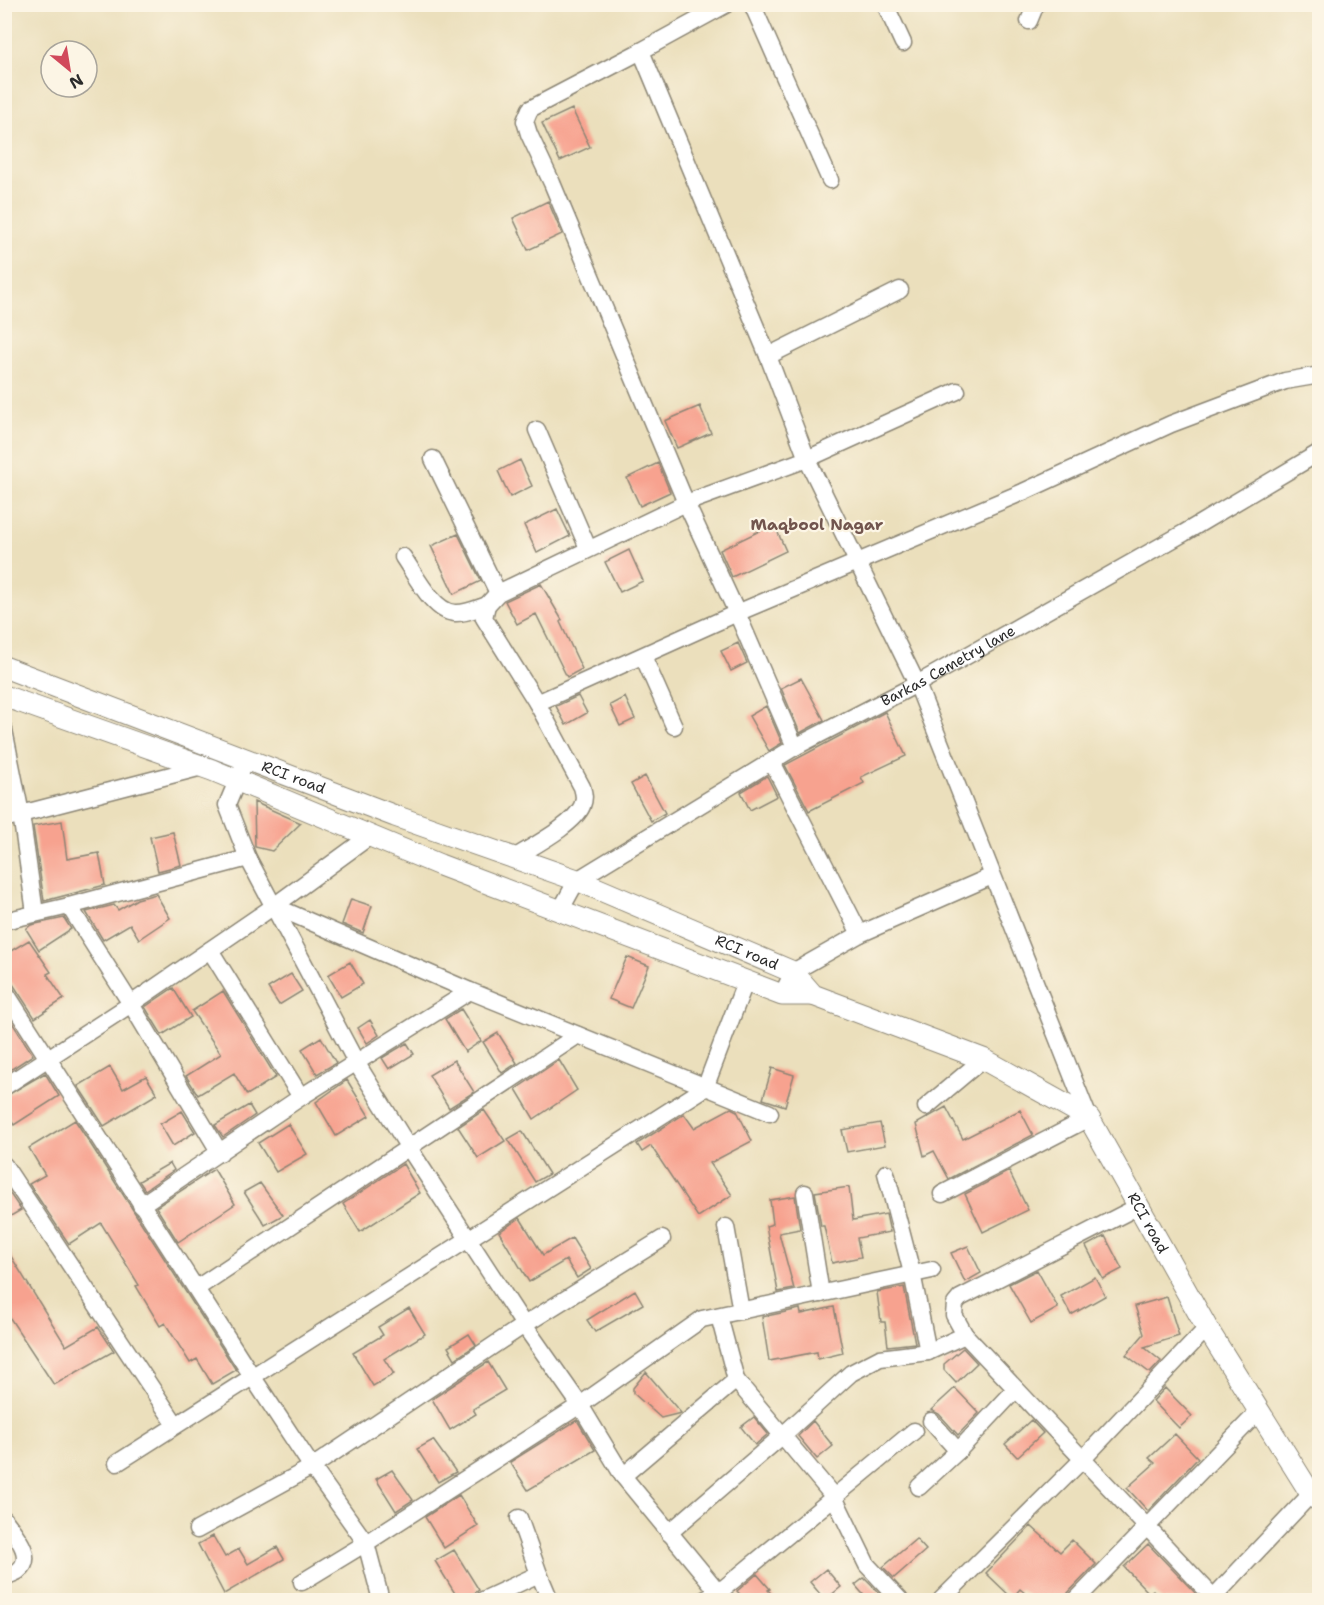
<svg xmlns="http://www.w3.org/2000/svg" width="1324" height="1605" viewBox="0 0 1324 1605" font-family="'Shantell Sans',sans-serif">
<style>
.building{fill:#f7a28f}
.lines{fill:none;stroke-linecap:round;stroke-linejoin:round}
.minor-casing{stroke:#8b8574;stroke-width:19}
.tertiary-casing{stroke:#8b8574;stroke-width:23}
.minor{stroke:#fff;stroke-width:16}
.tertiary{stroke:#fff;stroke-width:21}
.labels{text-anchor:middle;stroke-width:4.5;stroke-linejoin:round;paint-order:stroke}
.street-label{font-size:15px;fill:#2b2b2b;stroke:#fcf5e5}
.neighbourhood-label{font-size:16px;font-weight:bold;fill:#72554e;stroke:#fcf5e5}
</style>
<rect width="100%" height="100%" fill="#fcf5e5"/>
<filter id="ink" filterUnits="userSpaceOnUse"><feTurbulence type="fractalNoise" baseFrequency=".0167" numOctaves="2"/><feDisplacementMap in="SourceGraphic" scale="12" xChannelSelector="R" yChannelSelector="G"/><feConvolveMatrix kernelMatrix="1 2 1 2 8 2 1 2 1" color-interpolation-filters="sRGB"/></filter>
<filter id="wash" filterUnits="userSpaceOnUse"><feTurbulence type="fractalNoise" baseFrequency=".008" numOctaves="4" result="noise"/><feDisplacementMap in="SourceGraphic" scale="24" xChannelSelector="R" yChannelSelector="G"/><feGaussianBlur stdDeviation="1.35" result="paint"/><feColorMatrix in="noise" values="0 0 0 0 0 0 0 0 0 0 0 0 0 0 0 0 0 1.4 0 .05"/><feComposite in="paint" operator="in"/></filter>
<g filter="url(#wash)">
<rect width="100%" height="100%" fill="#ebdfbc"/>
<g id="blocks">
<!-- building -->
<path class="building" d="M 572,109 L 590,147 L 560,161 L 542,123 Z
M 548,201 L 562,234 L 528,250 L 513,218 Z
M 700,406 L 711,433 L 677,448 L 665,421 Z
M 520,460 L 532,486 L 510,497 L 498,471 Z
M 658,463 L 670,492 L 640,506 L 627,478 Z
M 557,509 L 570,536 L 537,553 L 524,525 Z
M 774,524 L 786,551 L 732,577 L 720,550 Z
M 458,534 L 481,581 L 454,594 L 431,546 Z
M 629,550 L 643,581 L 620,592 L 605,562 Z
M 541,584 L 562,620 L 560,622 L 582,669 L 567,677 L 536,614 L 517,624 L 505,601 Z
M 738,643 L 747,663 L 731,671 L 721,651 Z
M 801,678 L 824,720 L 800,733 L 781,688 Z
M 578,696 L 587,713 L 566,725 L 556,706 Z
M 625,697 L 635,719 L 620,726 L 610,705 Z
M 766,706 L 782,743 L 769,751 L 749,716 Z
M 885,712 L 906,756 L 861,777 L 864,783 L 809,811 L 785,765 Z
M 645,776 L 665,813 L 651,821 L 631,784 Z
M 767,776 L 777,796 L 750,810 L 741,792 Z
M 254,802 L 301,823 L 272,851 L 255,847 Z
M 62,821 L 67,859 L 99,853 L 105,885 L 44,901 L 33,826 Z
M 173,832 L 181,865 L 158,871 L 150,837 Z
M 156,894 L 170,918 L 139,939 L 130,924 L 103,940 L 86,912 L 114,905 L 118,910 L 137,899 Z
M 351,899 L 372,906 L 363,933 L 342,924 Z
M 64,918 L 71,929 L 39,950 L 26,929 L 31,925 Z
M 29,940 L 51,972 L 47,974 L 64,999 L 35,1018 L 13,984 L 4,980 L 4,955 Z
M 627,957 L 649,966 L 631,1008 L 609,999 Z
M 350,962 L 363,984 L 341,997 L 328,975 Z
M 291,974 L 302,991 L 279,1005 L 268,988 Z
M 173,988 L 191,1017 L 162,1035 L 145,1007 Z
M 223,991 L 276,1077 L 247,1095 L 234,1073 L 198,1095 L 186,1076 L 221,1054 L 192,1011 Z
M 461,1009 L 481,1041 L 465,1052 L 445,1019 Z
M 4,1010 L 33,1055 L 4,1074 Z
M 370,1020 L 379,1035 L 367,1043 L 358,1028 Z
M 498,1033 L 517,1063 L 502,1073 L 483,1042 Z
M 321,1037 L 336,1063 L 317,1074 L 302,1049 Z
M 407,1043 L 414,1054 L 389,1069 L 382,1058 Z
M 454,1060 L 474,1092 L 449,1108 L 429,1075 Z
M 559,1060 L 577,1090 L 534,1119 L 516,1089 Z
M 110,1067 L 123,1089 L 146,1076 L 157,1094 L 104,1126 L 78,1086 Z
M 772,1068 L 794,1075 L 785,1106 L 763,1099 Z
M 45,1073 L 59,1096 L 14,1125 L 4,1110 L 4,1097 Z
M 347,1080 L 369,1116 L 336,1136 L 316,1102 Z
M 249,1105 L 255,1115 L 223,1137 L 215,1125 Z
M 946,1107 L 963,1139 L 1020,1110 L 1033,1135 L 949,1179 L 934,1151 L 924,1156 L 916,1124 Z
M 731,1108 L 737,1111 L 752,1141 L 710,1163 L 732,1195 L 698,1217 L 651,1146 L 642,1152 L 637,1144 L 684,1114 L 694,1128 Z
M 484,1110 L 505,1141 L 478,1158 L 458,1127 Z
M 182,1111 L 195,1132 L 173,1146 L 160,1124 Z
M 75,1120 L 236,1370 L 212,1384 L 197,1359 L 190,1363 L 165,1323 L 160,1326 L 136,1286 L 139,1285 L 101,1223 L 69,1244 L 29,1184 L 45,1175 L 29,1148 Z
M 880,1123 L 885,1145 L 847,1152 L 842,1130 Z
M 288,1124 L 307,1154 L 276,1172 L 258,1143 Z
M 522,1131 L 549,1174 L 535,1182 L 508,1139 Z
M 170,1163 L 174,1170 L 145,1190 L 139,1181 Z
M 403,1164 L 420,1193 L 360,1232 L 343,1204 Z
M 214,1169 L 235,1204 L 178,1242 L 156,1207 Z
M 1009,1171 L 1028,1210 L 983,1232 L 965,1194 Z
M 260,1183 L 283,1215 L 265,1225 L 244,1192 Z
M 4,1185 L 21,1210 L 4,1220 Z
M 849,1187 L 853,1220 L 886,1214 L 890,1232 L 857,1238 L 861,1257 L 832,1263 L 824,1226 L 821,1226 L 815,1192 Z
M 795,1196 L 800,1229 L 779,1233 L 794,1289 L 778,1292 L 766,1226 L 773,1224 L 770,1200 Z
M 520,1218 L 543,1255 L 572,1238 L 591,1269 L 577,1278 L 566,1260 L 529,1282 L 499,1232 Z
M 1105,1236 L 1122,1269 L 1103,1279 L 1086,1246 Z
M 4,1245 L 66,1346 L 98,1327 L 114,1351 L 54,1385 L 4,1309 Z
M 968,1246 L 981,1273 L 965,1282 L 951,1253 Z
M 1037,1270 L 1058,1308 L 1031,1323 L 1009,1284 Z
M 1095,1277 L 1105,1296 L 1071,1315 L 1061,1296 Z
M 904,1287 L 915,1343 L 888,1346 L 885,1322 L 881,1322 L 877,1292 Z
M 635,1290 L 643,1304 L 595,1332 L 587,1320 Z
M 1167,1297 L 1179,1336 L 1144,1347 L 1161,1361 L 1150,1373 L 1126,1355 L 1144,1334 L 1135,1306 Z
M 834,1307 L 843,1353 L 818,1359 L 817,1352 L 769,1361 L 762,1317 L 800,1309 L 801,1314 Z
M 409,1308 L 425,1334 L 384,1359 L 394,1374 L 373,1386 L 353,1353 L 383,1335 L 378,1327 Z
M 469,1334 L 476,1345 L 455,1359 L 448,1347 Z
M 963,1348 L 977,1363 L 956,1383 L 944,1370 L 944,1364 Z
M 488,1362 L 505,1390 L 473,1409 L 476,1414 L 450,1430 L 432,1399 Z
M 646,1372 L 681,1413 L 661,1418 L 633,1393 L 633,1388 Z
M 955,1388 L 979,1413 L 958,1435 L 939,1414 L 931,1410 Z
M 1165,1388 L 1192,1416 L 1179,1428 L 1153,1401 Z
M 754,1417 L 768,1434 L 755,1445 L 741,1427 Z
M 577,1420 L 595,1450 L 528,1490 L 510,1462 Z
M 1031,1420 L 1043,1433 L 1017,1457 L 1005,1444 Z
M 813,1421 L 833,1446 L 817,1459 L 798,1436 Z
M 1175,1434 L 1198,1458 L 1148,1511 L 1127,1488 L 1155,1463 L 1149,1458 Z
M 433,1440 L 456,1472 L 438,1482 L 417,1449 Z
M 392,1470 L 413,1500 L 396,1511 L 376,1479 Z
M 459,1495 L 478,1526 L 444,1548 L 425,1517 Z
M 1031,1526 L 1060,1552 L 1072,1540 L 1096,1564 L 1068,1593 L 1066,1600 L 1033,1600 L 1020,1589 L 1012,1598 L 986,1573 Z
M 213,1536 L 225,1557 L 239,1549 L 248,1564 L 277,1547 L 284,1559 L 224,1594 L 198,1544 Z
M 916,1539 L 926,1550 L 894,1578 L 883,1567 Z
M 1148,1544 L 1201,1599 L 1201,1600 L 1162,1600 L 1153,1590 L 1149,1593 L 1124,1567 Z
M 454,1550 L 479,1590 L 464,1600 L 459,1600 L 435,1561 Z
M 826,1569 L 841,1587 L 825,1600 L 810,1582 Z
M 757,1574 L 770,1589 L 768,1590 L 777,1600 L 745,1600 L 737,1591 Z
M 864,1578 L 886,1600 L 868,1600 L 855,1585 Z"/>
</g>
</g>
<g filter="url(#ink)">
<use href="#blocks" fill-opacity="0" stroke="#8b8574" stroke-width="1.5"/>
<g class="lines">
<!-- minor casing -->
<g class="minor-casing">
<g id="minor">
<path d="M 727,4 L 641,51 L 768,356 L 807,459 L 917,684 L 1089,1118 L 942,1194"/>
<path d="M 752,4 L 830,180"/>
<path d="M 885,4 L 903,43"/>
<path d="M 1029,21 L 1036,4"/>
<path d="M 641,51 L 530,109 L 525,121 L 529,134 L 552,183 L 686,503 L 737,613 L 795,747"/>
<path d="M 768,356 L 900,290"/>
<path d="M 537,430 L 588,548"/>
<path d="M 433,459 L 498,593"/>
<path d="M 403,557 C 415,574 433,612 455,613 C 465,614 478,608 487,605"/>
<path d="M 643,656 L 674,726"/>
<path d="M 537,703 L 737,613 L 1023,492 L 1171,424 L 1285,381 L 1320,375"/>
<path d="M 4,730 L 21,814 L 202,767"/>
<path d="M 772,762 L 860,934"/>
<path d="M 242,769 L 227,805 L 248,858 L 356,1062 L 409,1148 L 524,1325 L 580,1405 L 623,1476 L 725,1600"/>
<path d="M 4,819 L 21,814 L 35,913"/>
<path d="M 514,858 C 533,846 574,825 582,806 C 585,799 584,794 582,787 L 537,703 L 484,618 L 487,605 L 498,593 L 686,503 L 807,459 L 957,391"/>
<path d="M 69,906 L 131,1004 L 220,1153"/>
<path d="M 274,906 L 470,991 L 770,1113"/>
<path id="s1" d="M 560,911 L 577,880 L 795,747 L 917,684 L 1184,533 L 1320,452"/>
<path d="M 4,921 L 69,906 L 248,858"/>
<path d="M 210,950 L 301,1097"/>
<path d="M 4,990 L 252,1376 L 312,1467 L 366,1543 L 381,1600"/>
<path d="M 782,995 L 793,972 L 860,934 L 992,876"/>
<path d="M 4,1087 L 131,1004 L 274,906 L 370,836"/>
<path d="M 926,1107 L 983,1059"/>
<path d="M 4,1165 L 176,1425"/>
<path d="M 886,1173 L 912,1273 L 928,1352"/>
<path d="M 805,1193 L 821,1294"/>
<path d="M 141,1205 L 301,1097 L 470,991"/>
<path d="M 726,1227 L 741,1311"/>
<path d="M 197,1288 L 578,1035"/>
<path d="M 965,1335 L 1216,1600"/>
<path d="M 736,1380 L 834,1497 L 867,1565 L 900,1600"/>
<path d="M 931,1421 L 958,1451"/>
<path d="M 117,1463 L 705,1088 L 746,980"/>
<path d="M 623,1476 L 736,1380 L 719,1316"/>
<path d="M 919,1487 L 958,1451 L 1016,1389"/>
<path d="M 4,1519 C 13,1532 37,1557 18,1571 C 15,1573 9,1575 4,1577"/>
<path d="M 197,1530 L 312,1467 L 524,1325 L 662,1239"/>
<path d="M 669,1533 L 783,1435 L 851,1373 L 880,1358 L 928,1352 L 965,1335 L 954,1315 L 955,1304 L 960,1298 L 1137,1207"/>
<path d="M 539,1574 L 550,1600"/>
<path d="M 302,1582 L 366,1543 L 580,1405 L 702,1319 L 932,1270"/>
<path d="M 483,1600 L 539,1574 L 519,1518"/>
<path d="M 704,1600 L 718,1593 L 914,1431"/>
<path d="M 941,1600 L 1082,1460 L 1207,1328"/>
<path d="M 1076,1600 L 1258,1412"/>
<path d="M 1211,1600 L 1311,1494"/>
</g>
</g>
<!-- tertiary casing -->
<g class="tertiary-casing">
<g id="tertiary">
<path id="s2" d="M 4,667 L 395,816 L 577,880 L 793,972 L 813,995 L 983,1059 L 1089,1118 L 1207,1328 L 1311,1494 L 1320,1502"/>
<path d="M 4,696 L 212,770 L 440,865 L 782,995 L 813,995"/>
</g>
</g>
<!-- minor -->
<use href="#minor" class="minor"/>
<!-- tertiary -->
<use href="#tertiary" class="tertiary"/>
</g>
</g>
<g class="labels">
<!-- street labels -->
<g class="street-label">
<text dy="5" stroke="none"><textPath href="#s1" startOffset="464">Barkas Cemetry lane</textPath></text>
<text dy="5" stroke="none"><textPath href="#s2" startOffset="310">RCI road</textPath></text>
<text dy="5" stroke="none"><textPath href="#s2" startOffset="796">RCI road</textPath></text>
<text dy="5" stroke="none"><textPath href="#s2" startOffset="1300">RCI road</textPath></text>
</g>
<!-- neighbourhood labels -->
<g class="neighbourhood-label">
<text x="817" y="530">Maqbool Nagar</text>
</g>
</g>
<!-- margin -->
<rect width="1324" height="1605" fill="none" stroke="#fcf5e5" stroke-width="24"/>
<!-- north arrow -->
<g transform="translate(69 69) rotate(150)"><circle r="28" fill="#fcf5e5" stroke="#a8a49b" stroke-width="1.5"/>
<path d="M0-4.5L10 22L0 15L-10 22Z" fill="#d1495b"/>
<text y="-9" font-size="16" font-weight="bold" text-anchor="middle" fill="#2b2b2b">N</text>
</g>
</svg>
